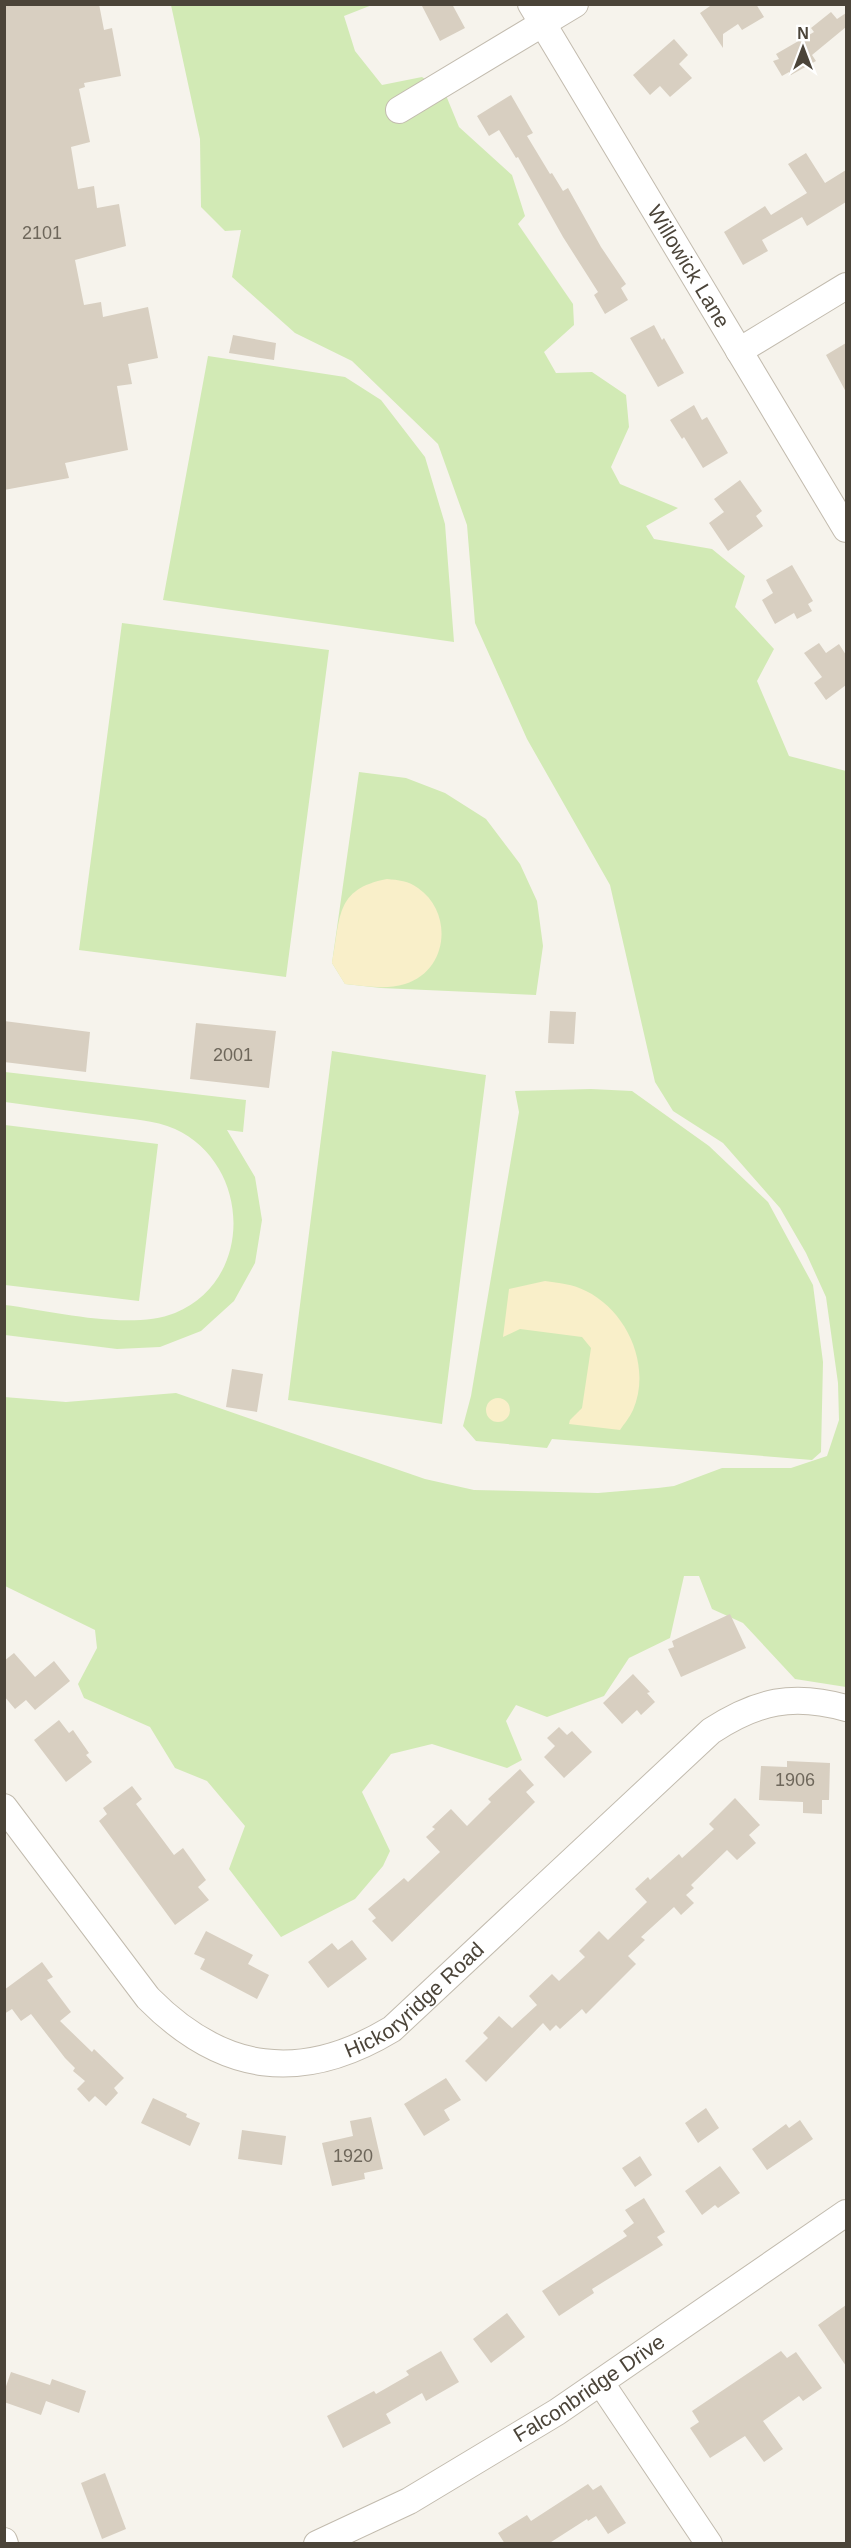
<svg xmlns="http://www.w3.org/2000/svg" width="851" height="2548" viewBox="0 0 851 2548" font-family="Arial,sans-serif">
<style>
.green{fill:#d2eab5}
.sand{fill:#f9efc9}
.building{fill:#d8cfc1}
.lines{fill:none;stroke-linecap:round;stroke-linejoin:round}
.minor-casing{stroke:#c2bbae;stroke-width:28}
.minor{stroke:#fff;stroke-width:26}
.labels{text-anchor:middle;stroke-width:5;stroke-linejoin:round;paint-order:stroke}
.number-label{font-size:18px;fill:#6e675b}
.street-label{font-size:21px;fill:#4b4439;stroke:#fff}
</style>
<rect width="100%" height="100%" fill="#f6f3ec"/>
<!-- green -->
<path class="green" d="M 171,5 L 372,5 L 344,16 L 355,51 L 382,85 L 422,77 L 445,93 L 459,127 L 512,175 L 525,216 L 518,224 L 573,304 L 574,325 L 544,352 L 556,373 L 592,372 L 626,395 L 629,427 L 611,467 L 620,484 L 678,508 L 646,526 L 654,539 L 712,549 L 745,576 L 735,607 L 774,649 L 757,681 L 789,756 L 846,771 L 846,1687 L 795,1679 L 743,1623 L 712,1609 L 699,1576 L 684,1576 L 670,1638 L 629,1658 L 604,1696 L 547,1717 L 516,1705 L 506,1721 L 522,1760 L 507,1768 L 432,1744 L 391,1754 L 362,1792 L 390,1851 L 383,1866 L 355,1899 L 281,1937 L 229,1869 L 245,1826 L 207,1781 L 175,1768 L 150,1727 L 84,1698 L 78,1684 L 97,1648 L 95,1630 L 5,1586 L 4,1397 L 66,1402 L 176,1393 L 425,1479 L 474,1490 L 598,1493 L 658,1488 L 674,1486 L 722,1468 L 791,1468 L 827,1456 L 839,1420 L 838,1383 L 826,1297 L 806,1253 L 780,1208 L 723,1143 L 673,1111 L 655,1082 L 610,885 L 527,739 L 475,623 L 467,525 L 438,444 L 352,361 L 295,333 L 232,277 L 241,230 L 225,231 L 201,207 L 200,139 Z
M 208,356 L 345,377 L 381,400 L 425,457 L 445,524 L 454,642 L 163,600 Z
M 122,623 L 329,650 L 286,977 L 79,950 Z
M 359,772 L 406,778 L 445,793 L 486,819 L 520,864 L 537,901 L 543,946 L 536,995 L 381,988 L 345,984 L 332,963 Z
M 332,1051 L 486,1075 L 442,1424 L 288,1400 Z
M 5,1072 L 246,1100 L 243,1132 L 227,1130 L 255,1177 L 262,1220 L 255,1263 L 234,1301 L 201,1331 L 160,1347 L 117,1349 L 5,1335 L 5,1305 C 53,1311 130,1331 175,1313 C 255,1280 251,1164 175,1129 C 155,1120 129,1119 108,1116 C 73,1111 39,1107 5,1102 Z
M 591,1089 L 632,1091 L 709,1146 L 768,1202 L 813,1285 L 823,1362 L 821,1452 L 812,1460 L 552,1439 L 547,1448 L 476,1441 L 463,1426 L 471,1396 L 519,1112 L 515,1091 Z
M 5,1125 L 158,1144 L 139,1301 L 5,1285 Z"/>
<!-- sand -->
<path class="sand" d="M 387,879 C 398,880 409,881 418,888 C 454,913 448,971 405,984 C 385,990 366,986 345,984 L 332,963 C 341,918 334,889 387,879 Z
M 545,1281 C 559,1283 573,1284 586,1291 C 627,1311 652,1366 633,1410 C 630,1417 624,1424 620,1430 L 569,1424 L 570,1420 L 582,1408 L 591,1348 L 582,1337 L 520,1329 L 503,1337 L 509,1289 Z
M486 1410a12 12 0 1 1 24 0a12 12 0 1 1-24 0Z"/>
<!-- building -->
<path class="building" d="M 4,4 L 99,4 L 104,30 L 112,28 L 121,76 L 84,83 L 85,87 L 79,89 L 90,142 L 71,147 L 78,189 L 94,186 L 97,208 L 119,204 L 126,246 L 75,260 L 84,305 L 101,302 L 103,317 L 148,307 L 158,358 L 128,364 L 132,384 L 117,386 L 128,450 L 65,463 L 69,478 L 4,490 Z
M 421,4 L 452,4 L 465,28 L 440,41 Z
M 713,4 L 756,4 L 764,17 L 742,30 L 738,24 L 723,34 L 723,48 L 700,13 Z
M 831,12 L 837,19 L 846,13 L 846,27 L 812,55 L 816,61 L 791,75 L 789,72 L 782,76 L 773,61 L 779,59 L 776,54 L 814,32 L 811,28 Z
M 674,39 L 688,55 L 679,64 L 692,78 L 670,97 L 660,86 L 650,95 L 633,75 Z
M 511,95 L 533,133 L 527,136 L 550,174 L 552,173 L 563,191 L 568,188 L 601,247 L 626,284 L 621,288 L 628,300 L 605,314 L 594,295 L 598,292 L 563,237 L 518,157 L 516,158 L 499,130 L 489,136 L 477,116 Z
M 806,153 L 825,183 L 846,170 L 846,202 L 807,226 L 802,217 L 762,240 L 768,251 L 743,265 L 724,232 L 765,206 L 771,215 L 807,193 L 788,164 Z
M 654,325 L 662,340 L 664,338 L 684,373 L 658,387 L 630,338 Z
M 233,335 L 276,343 L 274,360 L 229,353 Z
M 846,343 L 846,392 L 826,355 Z
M 694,405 L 702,420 L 707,417 L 728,453 L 703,468 L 684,437 L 682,439 L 670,420 Z
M 740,480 L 762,511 L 756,516 L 763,526 L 728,551 L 709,523 L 724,512 L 714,499 Z
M 792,565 L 813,601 L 808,604 L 812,611 L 797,619 L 794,613 L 775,624 L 762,600 L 773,593 L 766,580 Z
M 819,643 L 826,653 L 839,644 L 846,655 L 846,685 L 826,700 L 814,683 L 822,677 L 804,653 Z
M 550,1011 L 576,1012 L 574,1044 L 548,1043 Z
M 4,1021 L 90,1032 L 86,1072 L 4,1062 Z
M 196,1023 L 276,1031 L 269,1088 L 190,1079 Z
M 232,1369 L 263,1374 L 257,1412 L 226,1407 Z
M 730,1614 L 746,1648 L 681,1677 L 668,1649 L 674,1647 L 672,1641 Z
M 14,1653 L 35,1677 L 54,1661 L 70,1681 L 35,1710 L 26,1700 L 15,1709 L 4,1696 L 4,1661 Z
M 633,1674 L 650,1692 L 647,1693 L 655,1702 L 641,1715 L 637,1710 L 622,1724 L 603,1703 Z
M 59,1720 L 69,1733 L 73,1730 L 89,1753 L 86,1755 L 92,1762 L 66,1782 L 34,1740 Z
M 559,1727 L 567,1735 L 572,1731 L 592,1752 L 564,1778 L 544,1757 L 555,1746 L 547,1738 Z
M 787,1761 L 830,1763 L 829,1800 L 822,1800 L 822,1814 L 803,1813 L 803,1802 L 759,1800 L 761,1766 L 787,1767 Z
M 520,1769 L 534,1785 L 526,1792 L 535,1802 L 392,1942 L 372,1921 L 376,1918 L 368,1909 L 404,1878 L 408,1882 L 440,1852 L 426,1837 L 435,1829 L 432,1827 L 451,1809 L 467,1826 L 491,1802 L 488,1799 Z
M 132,1786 L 142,1799 L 136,1804 L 174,1855 L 183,1848 L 206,1880 L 198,1887 L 209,1900 L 175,1925 L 99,1821 L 107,1814 L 103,1808 Z
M 735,1798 L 760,1825 L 749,1835 L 756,1843 L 737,1860 L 727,1850 L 691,1885 L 694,1888 L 686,1895 L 694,1903 L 681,1915 L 674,1907 L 641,1937 L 645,1940 L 628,1956 L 636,1964 L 586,2014 L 582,2009 L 560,2029 L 556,2025 L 550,2031 L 543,2023 L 486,2082 L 465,2061 L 488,2038 L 483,2033 L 499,2016 L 512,2028 L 537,2005 L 529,1996 L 552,1974 L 559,1981 L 585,1957 L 579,1951 L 599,1931 L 608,1940 L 647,1902 L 635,1889 L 648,1877 L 650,1880 L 679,1854 L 682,1858 L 714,1829 L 709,1824 Z
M 206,1931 L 253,1955 L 248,1964 L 269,1975 L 257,1999 L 200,1969 L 205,1959 L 194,1954 Z
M 352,1940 L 367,1959 L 328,1988 L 308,1962 L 332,1943 L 338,1950 Z
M 42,1962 L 53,1977 L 47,1980 L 71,2012 L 60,2021 L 92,2052 L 94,2049 L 124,2078 L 114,2088 L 118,2093 L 106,2106 L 95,2096 L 89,2102 L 77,2089 L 85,2081 L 73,2071 L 75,2068 L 65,2058 L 31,2014 L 21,2021 L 12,2009 L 4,2014 L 4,1990 Z
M 446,2078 L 461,2100 L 444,2110 L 450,2120 L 424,2136 L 404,2104 Z
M 153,2098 L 187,2114 L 186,2117 L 200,2123 L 190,2146 L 141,2123 Z
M 706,2108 L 719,2128 L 698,2143 L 685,2123 Z
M 371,2117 L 383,2169 L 364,2173 L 365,2179 L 332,2186 L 322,2143 L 353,2136 L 350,2121 Z
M 800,2120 L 813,2139 L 767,2170 L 752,2149 L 786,2124 L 789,2128 Z
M 242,2130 L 286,2136 L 282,2165 L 238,2159 Z
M 640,2156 L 652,2175 L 635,2187 L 622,2168 Z
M 720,2166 L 740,2193 L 718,2208 L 715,2205 L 702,2215 L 685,2191 Z
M 644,2198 L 665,2232 L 657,2237 L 663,2245 L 592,2289 L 594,2293 L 559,2316 L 542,2291 L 627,2236 L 623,2231 L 634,2223 L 625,2210 Z
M 846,2305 L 846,2366 L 818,2325 Z
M 507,2313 L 525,2337 L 491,2363 L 473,2339 Z
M 441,2351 L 459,2382 L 426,2401 L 422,2393 L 386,2414 L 391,2423 L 343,2448 L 327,2416 L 374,2391 L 376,2394 L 409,2375 L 406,2371 Z
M 781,2351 L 787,2358 L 796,2352 L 822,2388 L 803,2401 L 799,2396 L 763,2421 L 783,2449 L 764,2462 L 745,2436 L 710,2458 L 690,2428 L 699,2422 L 692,2411 Z
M 11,2372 L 50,2385 L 52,2379 L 86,2391 L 79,2413 L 46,2401 L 41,2415 L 4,2402 L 4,2392 Z
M 105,2473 L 126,2529 L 102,2539 L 81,2483 Z
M 588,2484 L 593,2490 L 601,2485 L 626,2523 L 608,2534 L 596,2516 L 588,2521 L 587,2519 L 548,2544 L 505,2544 L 498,2533 L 527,2515 L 531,2521 Z"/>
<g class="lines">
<!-- minor casing -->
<g class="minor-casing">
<g id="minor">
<path id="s1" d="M 531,4 L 846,529"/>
<path d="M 399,110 L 575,4"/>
<path d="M 739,351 L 846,286"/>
<path id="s2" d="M 4,1807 L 148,1998 C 222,2073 301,2084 392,2029 L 711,1731 C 757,1701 793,1693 846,1708"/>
<path d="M 601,2383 L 709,2544"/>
<path d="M 4,2541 L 5,2544"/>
<path id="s3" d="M 317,2544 L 409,2501 L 557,2412 L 846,2213"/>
</g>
</g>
<!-- minor -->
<use href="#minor" class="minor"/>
</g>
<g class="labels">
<!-- number labels -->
<g class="number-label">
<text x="42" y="239">2101</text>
<text x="233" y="1061">2001</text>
<text x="795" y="1786">1906</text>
<text x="353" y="2162">1920</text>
</g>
<!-- street labels -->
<g class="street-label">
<text dy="7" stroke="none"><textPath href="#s1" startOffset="306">Willowick Lane</textPath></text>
<text dy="7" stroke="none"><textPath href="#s2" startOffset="544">Hickoryridge Road</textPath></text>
<text dy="7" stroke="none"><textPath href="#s3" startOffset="314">Falconbridge Drive</textPath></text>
</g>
</g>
<!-- border -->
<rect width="851" height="2548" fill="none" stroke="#4b4439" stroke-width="12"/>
<!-- north arrow -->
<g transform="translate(803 48)" stroke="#ffffff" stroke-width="4.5" paint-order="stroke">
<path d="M0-4.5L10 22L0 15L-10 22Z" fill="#4b4439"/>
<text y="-9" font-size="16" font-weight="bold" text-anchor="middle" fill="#4b4439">N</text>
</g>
</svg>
